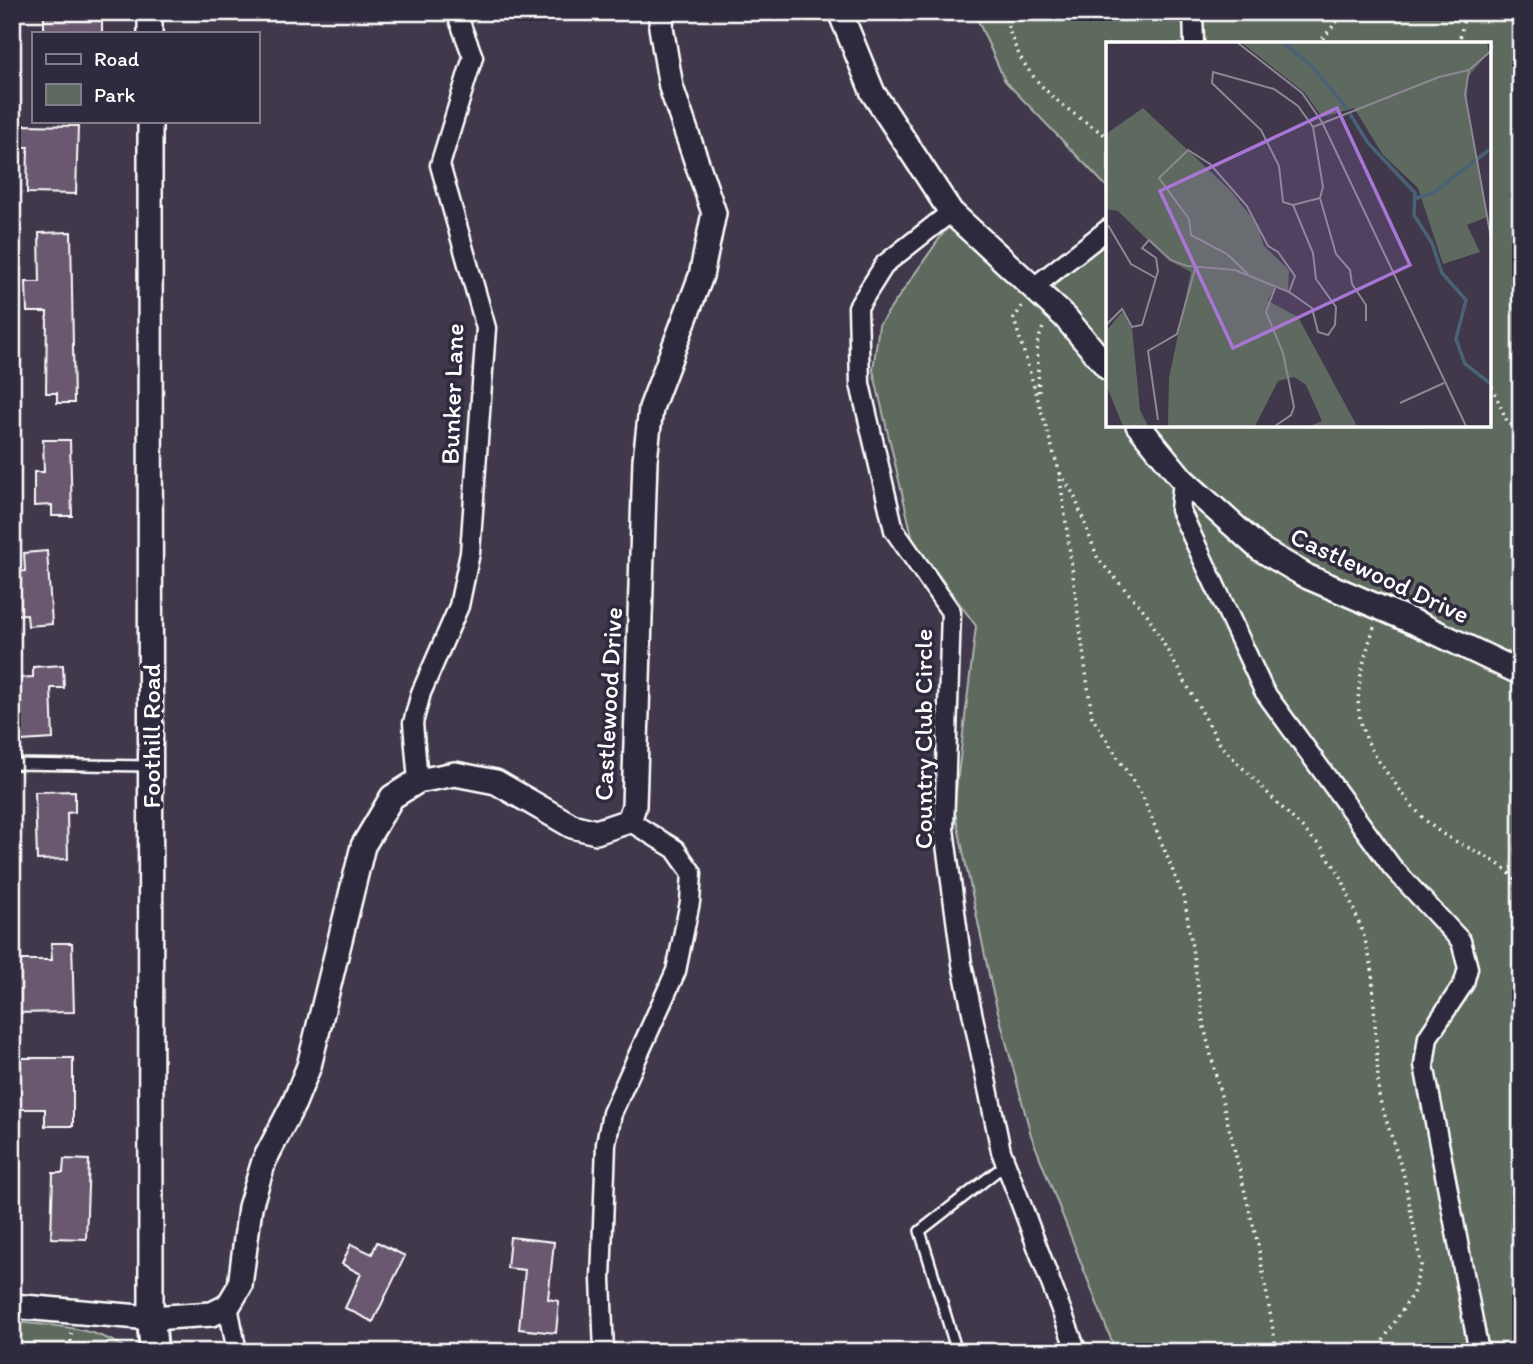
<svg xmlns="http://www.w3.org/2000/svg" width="1533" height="1364" viewBox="0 0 1533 1364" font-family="Itim,sans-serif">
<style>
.green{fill:#5e6a5f;stroke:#aeb4af;stroke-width:2}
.building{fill:#6a5870;stroke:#fff;stroke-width:2}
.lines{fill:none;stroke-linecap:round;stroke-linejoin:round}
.service-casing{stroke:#fff;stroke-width:14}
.minor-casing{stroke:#fff;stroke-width:23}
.tertiary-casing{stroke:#fff;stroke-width:28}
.secondary-casing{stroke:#fff;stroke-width:32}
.path{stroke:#fff;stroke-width:3.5;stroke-dasharray:2 5;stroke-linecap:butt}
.service{stroke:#2f2a3d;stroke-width:9}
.minor{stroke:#2f2a3d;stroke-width:18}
.tertiary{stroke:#2f2a3d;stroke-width:23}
.secondary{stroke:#2f2a3d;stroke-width:26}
.labels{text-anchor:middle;stroke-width:7;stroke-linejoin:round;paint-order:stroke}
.street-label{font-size:26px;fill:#fff;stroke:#2f2a3d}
.inset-river{fill:none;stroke:#4a6275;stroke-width:3.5}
.inset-road{fill:none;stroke:#8d8894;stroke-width:2}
.view{fill:#a976d5;fill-opacity:0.15;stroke:#a976d5;stroke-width:3.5}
.inset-edge{fill:none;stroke:#fff;stroke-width:3.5}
</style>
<rect width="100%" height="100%" fill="#41384c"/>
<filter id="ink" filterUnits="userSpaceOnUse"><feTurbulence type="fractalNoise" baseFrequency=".0143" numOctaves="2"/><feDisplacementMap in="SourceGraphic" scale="14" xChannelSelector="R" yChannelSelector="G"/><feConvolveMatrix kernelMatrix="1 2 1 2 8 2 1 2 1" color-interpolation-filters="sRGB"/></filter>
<g filter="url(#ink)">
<!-- green -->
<path class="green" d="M 974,12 L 1521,12 L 1521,1352 L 1116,1352 L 1031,1135 L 992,989 L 954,808 L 976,626 L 913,540 L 873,370 L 879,325 L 951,222 L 1033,304 L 1108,239 L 1108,425 L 1489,425 L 1489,44 L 1108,44 L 1108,188 L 1005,81 Z
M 12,1322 C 56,1326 95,1326 132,1352 L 12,1352 Z"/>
<!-- building -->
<path class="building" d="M 44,12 L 102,12 L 102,33 L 44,33 Z
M 22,125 L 78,126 L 76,194 L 27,193 L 28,147 L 21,147 Z
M 71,232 L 74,403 L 57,403 L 57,393 L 46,393 L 47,312 L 27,312 L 26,282 L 40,282 L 39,233 Z
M 43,440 L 70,440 L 72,516 L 52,516 L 52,505 L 34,506 L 34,472 L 44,472 Z
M 47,551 L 52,624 L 28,626 L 27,614 L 12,615 L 12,572 L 25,571 L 24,553 Z
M 63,665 L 64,688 L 51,688 L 53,739 L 21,741 L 18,678 L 33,677 L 33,667 Z
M 75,791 L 75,812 L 67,813 L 68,859 L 37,860 L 35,792 Z
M 51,943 L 72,943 L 74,1012 L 12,1013 L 14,960 L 52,960 Z
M 12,1058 L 73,1058 L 73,1126 L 45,1126 L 45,1109 L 19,1109 L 19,1082 L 12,1082 Z
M 64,1159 L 89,1160 L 86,1239 L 51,1238 L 53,1173 L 63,1173 Z
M 510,1237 L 554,1242 L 548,1299 L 559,1301 L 556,1333 L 519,1329 L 525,1270 L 507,1268 Z
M 377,1242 L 405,1256 L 373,1322 L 345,1308 L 361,1274 L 342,1264 L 351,1244 L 372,1254 Z"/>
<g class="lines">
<!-- service casing -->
<g class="service-casing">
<path id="service" d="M 12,764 L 149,766
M 957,1352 L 920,1231 L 1006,1164"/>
</g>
<!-- minor casing -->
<g class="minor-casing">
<path id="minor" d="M 1193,12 L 1194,44
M 951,212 L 885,264 L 858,307 L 860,384 L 894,530 L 951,612 L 944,829 L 962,964 L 1001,1151 L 1077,1352
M 1034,287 L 1108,229
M 1183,480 L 1180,510 L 1264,691 L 1392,867 L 1461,941 L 1468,968 L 1464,983 L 1428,1037 L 1424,1065 L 1479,1352
M 418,781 L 413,723 L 421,693 L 459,606 L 470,553 L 486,328 L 440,165 L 473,57 L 456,12
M 228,1306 L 237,1352
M 604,1352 L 601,1279 L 606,1144 L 612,1113 L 676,971 L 690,902 L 692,873 L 675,849 L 629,821"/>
</g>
<!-- tertiary casing -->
<g class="tertiary-casing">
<path id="tertiary" d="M 150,12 L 150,33
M 840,12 L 873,93 L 951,212 L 1065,317 L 1108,368
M 150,121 L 151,1318
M 1138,425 L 1183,480 L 1260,549 L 1308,577 L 1416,623 L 1521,673
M 12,1306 L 151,1318 L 212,1314 L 228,1306 L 240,1286 L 250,1207 L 264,1161 L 294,1103 L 309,1066 L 363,846 L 392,797 L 418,781 L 455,774 L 496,782 L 572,826 L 596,832 L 629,821 L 634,806 L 645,460 L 651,408 L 701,276 L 714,213 L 671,87 L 661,27 L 662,12"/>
</g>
<!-- secondary casing -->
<g class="secondary-casing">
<path id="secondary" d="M 151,1318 L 154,1352"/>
</g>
<!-- path -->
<path class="path" d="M 1005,12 C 1016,76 1058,104 1108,137
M 1318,44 L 1345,12
M 1459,44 L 1465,12
M 1022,306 L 1014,319 L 1059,471 L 1092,717 L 1143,797 L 1185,901 L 1204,1027 L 1258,1245 L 1277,1352
M 1489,380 L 1507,421 L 1521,433
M 1039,392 L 1037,344 L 1043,327
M 1060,473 L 1074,495 L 1098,559 L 1147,614 L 1221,746 L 1322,848 L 1341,876 L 1364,936 L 1372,967 L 1379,1097 L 1404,1176 L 1421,1265 L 1413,1293 L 1376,1352
M 1374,627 C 1351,699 1349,726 1397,786 C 1411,805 1425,823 1446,836 C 1474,852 1501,859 1521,886
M 71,1333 L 71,1352"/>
<!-- service -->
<use href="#service" class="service"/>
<!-- minor -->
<use href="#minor" class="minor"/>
<!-- tertiary -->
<use href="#tertiary" class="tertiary"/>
<!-- secondary -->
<use href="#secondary" class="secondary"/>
</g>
</g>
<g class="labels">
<!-- street labels -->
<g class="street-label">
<text transform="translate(452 394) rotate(-88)" y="9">Bunker Lane</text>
<text transform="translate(1380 575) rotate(25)" y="9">Castlewood Drive</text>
<text transform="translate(608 704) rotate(-87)" y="9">Castlewood Drive</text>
<text transform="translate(151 736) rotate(-90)" y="9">Foothill Road</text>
<text transform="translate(923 739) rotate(-90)" y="9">Country Club Circle</text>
</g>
</g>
<!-- overview -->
<g transform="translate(1106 42)">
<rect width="385" height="385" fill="#41384c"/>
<path d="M 136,1 L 381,1 L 383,10 L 362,35 L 361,60 L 381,175 L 361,183 L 374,210 L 337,222 L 312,146 L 277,113 L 248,66 L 216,75 L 198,50 ZM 37,66 L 124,148 L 151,182 L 158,204 L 183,228 L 182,249 L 169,244 L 162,259 L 192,275 L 251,384 L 204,384 L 216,379 L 200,343 L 188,335 L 172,339 L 149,384 L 62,384 L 63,336 L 85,230 L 62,218 L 12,169 L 0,167 L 0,92 ZM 16,270 L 26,286 L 34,368 L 42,384 L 17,384 L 1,345 L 1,288 Z" fill="#5e6a5f"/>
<path class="inset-river" d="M 177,1 L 204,22 L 242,68M 244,72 L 262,101 L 309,151 L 308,173 L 326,201 L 336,231 L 360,258 L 350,297 L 359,322 L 385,342M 307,157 L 327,151 L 383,108"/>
<path class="inset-road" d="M 132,1 L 196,51 L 216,80M 385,9 L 363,28 L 359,52 L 385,196M 216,80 L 360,384M 207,85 L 333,35 L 363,28M 214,156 L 230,212 L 244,228 L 246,242 L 260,263 L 260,279M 187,163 L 177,160 L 173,124 L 155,88 L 106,41 L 107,30 L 168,47 L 192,64 L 207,85 L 217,145 L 214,156M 2,183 L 25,222 L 50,236M 142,232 L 121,212 L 85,193 L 83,177 L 53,136 L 82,108 L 104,122 L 141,164 L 162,204 L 172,210 L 189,234 L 183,250M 0,283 L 16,267 L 26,285 L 36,283 L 52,229 L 50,216 L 36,206 L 43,198 L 65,218 L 81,224 L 129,228 L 183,250 L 206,266 L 212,290 L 222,293 L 229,283 L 230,265 L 210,237 L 207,211 L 187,163 L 214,156M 294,361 L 338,341M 52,378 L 42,309 L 71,292 L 89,227M 169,384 L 185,373 L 188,365 L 177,311 L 160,270 L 169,246"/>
<path class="view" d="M 231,66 L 304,223 L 127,306 L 54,149 Z"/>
<rect width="385" height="385" class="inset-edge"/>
</g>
<!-- margin -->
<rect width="1533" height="1364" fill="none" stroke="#2f2a3d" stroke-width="42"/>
<rect x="21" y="21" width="1491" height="1322" fill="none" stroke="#fff" stroke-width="2.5" filter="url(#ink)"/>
<!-- legend -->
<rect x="32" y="32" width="228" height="91" fill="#2f2a3d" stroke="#827f8b" stroke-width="2"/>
<rect x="46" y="54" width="35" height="10" fill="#2f2a3d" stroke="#827f8b" stroke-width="2"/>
<text x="94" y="66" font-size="21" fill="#ffffff">Road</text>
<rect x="46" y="84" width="35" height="21" fill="#5e6a5f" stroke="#827f8b" stroke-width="2"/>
<text x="94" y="102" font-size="21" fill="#ffffff">Park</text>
</svg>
